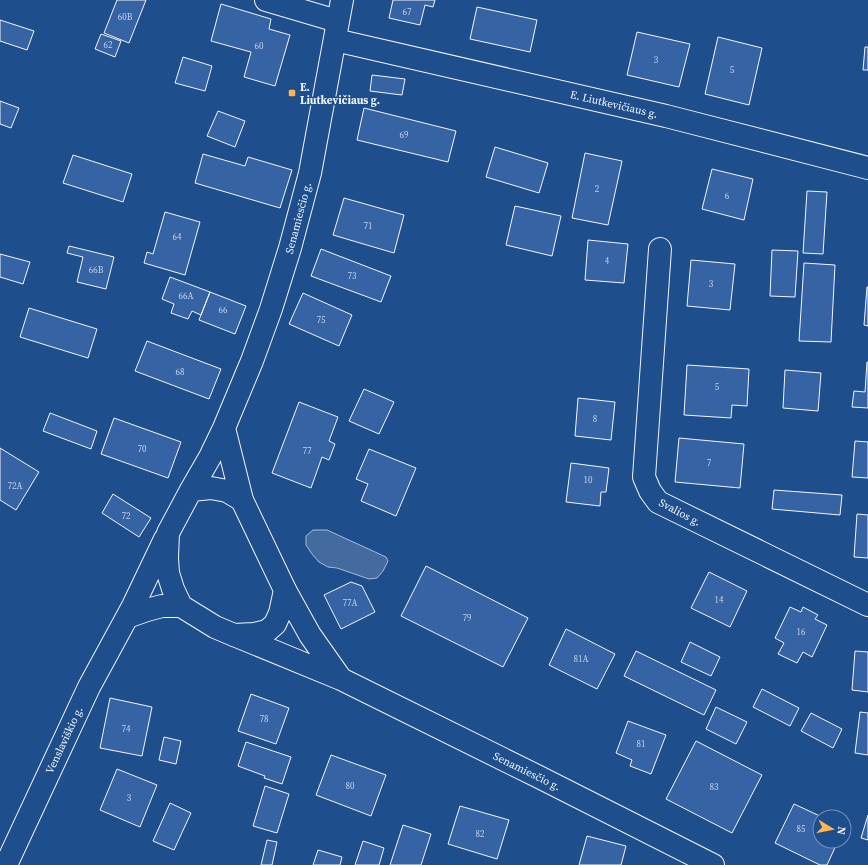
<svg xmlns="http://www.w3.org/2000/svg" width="868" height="865" viewBox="0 0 868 865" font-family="'Source Serif 4',serif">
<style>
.water{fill:#446ba0;stroke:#a8bbd7}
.building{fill:#3563a3;stroke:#f2f6ff}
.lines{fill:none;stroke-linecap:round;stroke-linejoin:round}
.street-casing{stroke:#f2f6ff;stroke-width:24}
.secondary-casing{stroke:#f2f6ff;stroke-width:24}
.street{stroke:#1f4e8c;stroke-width:22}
.secondary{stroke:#1f4e8c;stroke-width:22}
.poi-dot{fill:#ffb74d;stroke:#1f4e8c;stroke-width:1.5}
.labels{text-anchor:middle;stroke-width:3;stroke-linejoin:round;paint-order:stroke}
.number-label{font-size:9px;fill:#c3d1e8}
.poi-label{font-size:11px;font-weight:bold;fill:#f2f6ff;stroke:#1f4e8c;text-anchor:start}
.street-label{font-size:11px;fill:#f2f6ff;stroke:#1f4e8c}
</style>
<rect width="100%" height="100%" fill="#1f4e8c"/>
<!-- water -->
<path class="water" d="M 313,530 L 327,530 L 386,557 L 388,561 L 383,571 L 377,578 L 369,579 L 337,568 L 328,567 L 319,562 L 312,554 L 306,545 L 306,536 Z"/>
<!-- building -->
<path class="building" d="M 117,0 L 146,0 L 129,43 L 104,33 Z
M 393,0 L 435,0 L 433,7 L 425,5 L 420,25 L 389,18 Z
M 221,4 L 271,19 L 269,29 L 290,35 L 275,86 L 244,77 L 251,52 L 211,41 Z
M 477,7 L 537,20 L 530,52 L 470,39 Z
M 0,20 L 34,31 L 27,50 L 0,41 Z
M 637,32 L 690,44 L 679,87 L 627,75 Z
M 101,34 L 121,41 L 115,57 L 95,49 Z
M 718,37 L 762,48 L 749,105 L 705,94 Z
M 865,47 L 868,47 L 868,70 L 863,70 Z
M 183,57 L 212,66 L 205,91 L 175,83 Z
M 372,75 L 405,79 L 402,95 L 370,91 Z
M 0,101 L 19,108 L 11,128 L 0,124 Z
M 364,108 L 456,131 L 448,162 L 357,140 Z
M 218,111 L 245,121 L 235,147 L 207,136 Z
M 495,147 L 548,163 L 539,193 L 486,177 Z
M 585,153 L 622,161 L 608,225 L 572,218 Z
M 203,154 L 245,166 L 248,157 L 292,170 L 280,208 L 195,183 Z
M 73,155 L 132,174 L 123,202 L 63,183 Z
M 712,169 L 753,179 L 744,220 L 702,209 Z
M 807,191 L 827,192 L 823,254 L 803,253 Z
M 344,198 L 404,215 L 394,253 L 333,235 Z
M 515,206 L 561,216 L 552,256 L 506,245 Z
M 165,212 L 200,222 L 185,275 L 144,263 L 147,252 L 153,254 Z
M 588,240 L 628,244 L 624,283 L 585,280 Z
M 69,246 L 114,257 L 106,289 L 77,282 L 83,257 L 67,253 Z
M 321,249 L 391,276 L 381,302 L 311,276 Z
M 772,250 L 798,251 L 795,297 L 770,296 Z
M 0,254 L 30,262 L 23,284 L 0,277 Z
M 691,260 L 735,264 L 730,310 L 687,306 Z
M 804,263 L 835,265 L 831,342 L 799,341 Z
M 170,277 L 210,292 L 201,315 L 192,311 L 188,319 L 171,313 L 174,304 L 162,299 Z
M 867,287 L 868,287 L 868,326 L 864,325 Z
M 210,292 L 246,306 L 235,334 L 199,320 Z
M 303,293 L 352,315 L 339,346 L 289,324 Z
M 29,308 L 97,329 L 88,358 L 20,337 Z
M 147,341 L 221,369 L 209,399 L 135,371 Z
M 867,362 L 868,362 L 868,408 L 852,407 L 854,391 L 865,392 Z
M 687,365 L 749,369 L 747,406 L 732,405 L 731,418 L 684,415 Z
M 785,370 L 821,373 L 818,411 L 783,408 Z
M 364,389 L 394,402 L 379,434 L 349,421 Z
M 578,398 L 615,402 L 611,440 L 575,436 Z
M 299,402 L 338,417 L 329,441 L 335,444 L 329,460 L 322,457 L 311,488 L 272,473 Z
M 50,413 L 97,431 L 91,449 L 43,431 Z
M 114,418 L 181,442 L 168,478 L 101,454 Z
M 679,438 L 744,444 L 740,488 L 675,482 Z
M 855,441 L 868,442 L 868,478 L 852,477 Z
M 0,448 L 39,472 L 16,510 L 0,500 Z
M 369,449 L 416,468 L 396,516 L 361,501 L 368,484 L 356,479 Z
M 571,463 L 609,468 L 606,492 L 601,492 L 600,506 L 566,502 Z
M 774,490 L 842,495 L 840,515 L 772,509 Z
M 113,494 L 151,518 L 139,537 L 102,513 Z
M 857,514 L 868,515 L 868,558 L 854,557 Z
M 426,566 L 528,618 L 503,667 L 401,616 Z
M 709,572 L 747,591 L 730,627 L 691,608 Z
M 351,582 L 362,586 L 375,612 L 341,629 L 324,595 Z
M 790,607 L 801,612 L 803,607 L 818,615 L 815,619 L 827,625 L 812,657 L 803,652 L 797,663 L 778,654 L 784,643 L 775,638 Z
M 566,629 L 615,654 L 597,689 L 549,665 Z
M 690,642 L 720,657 L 711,676 L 681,662 Z
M 636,651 L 716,690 L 704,715 L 624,676 Z
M 855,651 L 868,652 L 868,692 L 852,690 Z
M 762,689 L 799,708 L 790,726 L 753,707 Z
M 251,694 L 289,708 L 276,744 L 238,731 Z
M 110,698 L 152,707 L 142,756 L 100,748 Z
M 716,707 L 747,722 L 736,744 L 706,729 Z
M 860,712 L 868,713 L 868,755 L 855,753 Z
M 811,713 L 842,729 L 833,748 L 801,731 Z
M 628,721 L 666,735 L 651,774 L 630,766 L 632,760 L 616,753 Z
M 164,737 L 181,741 L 176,764 L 159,760 Z
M 696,741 L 762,775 L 732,833 L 666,799 Z
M 246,742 L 291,757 L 282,784 L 264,778 L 265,776 L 238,766 Z
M 331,755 L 386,775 L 371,816 L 316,795 Z
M 117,769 L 157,785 L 140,827 L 100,810 Z
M 265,786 L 289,794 L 277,833 L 253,826 Z
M 170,803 L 191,813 L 174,850 L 153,841 Z
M 794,804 L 822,817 L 820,817 L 820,841 L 838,841 L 827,865 L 820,865 L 775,843 Z
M 460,806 L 509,820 L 497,859 L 448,844 Z
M 868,815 L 868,840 L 861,838 Z
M 403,825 L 431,834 L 421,865 L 390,865 Z
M 587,836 L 626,846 L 621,865 L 579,865 Z
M 267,840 L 277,842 L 272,865 L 261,865 Z
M 363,841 L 384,848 L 379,865 L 355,865 Z
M 318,850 L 342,857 L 340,865 L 313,865 Z"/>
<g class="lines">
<!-- street casing -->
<g class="street-casing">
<path id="street" d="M 266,0 L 337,21
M 335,40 L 666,116 L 868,168
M 660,249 L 644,477 L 650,491 L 658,502 L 868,605
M 285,590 L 310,635 L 341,679
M 234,635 L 341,679 L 539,777 L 713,865"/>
</g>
<!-- secondary casing -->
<g class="secondary-casing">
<path id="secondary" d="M 224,428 L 242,500
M 211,488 L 227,491 L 242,500 L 285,590 L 280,613 L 275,624 L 267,631 L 254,634 L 234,635 L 215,627 L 181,606 L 173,589 L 168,573 L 167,558 L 168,533 L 191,490 Z
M 191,490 L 210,457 L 224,428 L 252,361 L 271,309 L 290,248 L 310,173 L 342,0
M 127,617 L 147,610 L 162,606 L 181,606
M 6,865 L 89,687 L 133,606 L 165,539"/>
</g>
<!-- street -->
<use href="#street" class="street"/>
<!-- secondary -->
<use href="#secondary" class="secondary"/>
</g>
<!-- markers -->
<rect class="poi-dot" x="288" y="89" width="8" height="8" rx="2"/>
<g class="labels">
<!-- number labels -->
<g class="number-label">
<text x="407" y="15">67</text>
<text x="125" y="20">60B</text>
<text x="108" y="48">62</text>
<text x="259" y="49">60</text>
<text x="656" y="63">3</text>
<text x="732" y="73">5</text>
<text x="404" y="138">69</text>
<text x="597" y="192">2</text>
<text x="727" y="199">6</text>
<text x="368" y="229">71</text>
<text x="177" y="240">64</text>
<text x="607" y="264">4</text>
<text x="96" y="273">66B</text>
<text x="352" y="279">73</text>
<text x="711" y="287">3</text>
<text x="186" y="299">66A</text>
<text x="223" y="313">66</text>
<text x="321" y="323">75</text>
<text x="180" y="375">68</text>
<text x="717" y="390">5</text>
<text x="595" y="422">8</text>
<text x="142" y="452">70</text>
<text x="307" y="454">77</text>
<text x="709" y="466">7</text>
<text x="588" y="483">10</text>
<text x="15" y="489">72A</text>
<text x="126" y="519">72</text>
<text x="719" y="603">14</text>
<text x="350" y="606">77A</text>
<text x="467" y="621">79</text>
<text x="801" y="635">16</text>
<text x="581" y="662">81A</text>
<text x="264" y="722">78</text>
<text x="126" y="732">74</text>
<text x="641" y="747">81</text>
<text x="350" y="789">80</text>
<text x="714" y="790">83</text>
<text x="129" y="801">3</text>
<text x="801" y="832">85</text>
<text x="480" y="837">82</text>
</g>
<!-- poi labels -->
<g class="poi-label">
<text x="300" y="91">E.<tspan x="300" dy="13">Liutkevičiaus g.</tspan></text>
</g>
<!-- street labels -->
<g class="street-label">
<text transform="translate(614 104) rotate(13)" y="4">E. Liutkevičiaus g.</text>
<text transform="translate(298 218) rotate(-75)" y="4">Senamiesčio g.</text>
<text transform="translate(680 512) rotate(28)" y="4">Svalios g.</text>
<text transform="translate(64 740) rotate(-65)" y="4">Venslaviškio g.</text>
<text transform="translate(527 771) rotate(26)" y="4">Senamiesčio g.</text>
</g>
</g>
<!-- north arrow -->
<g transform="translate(832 829) rotate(100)"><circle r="19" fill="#1f4e8c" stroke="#7391ba"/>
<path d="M0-3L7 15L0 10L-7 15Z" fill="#ffb74d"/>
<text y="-6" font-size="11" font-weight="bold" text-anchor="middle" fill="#f2f6ff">N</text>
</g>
</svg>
